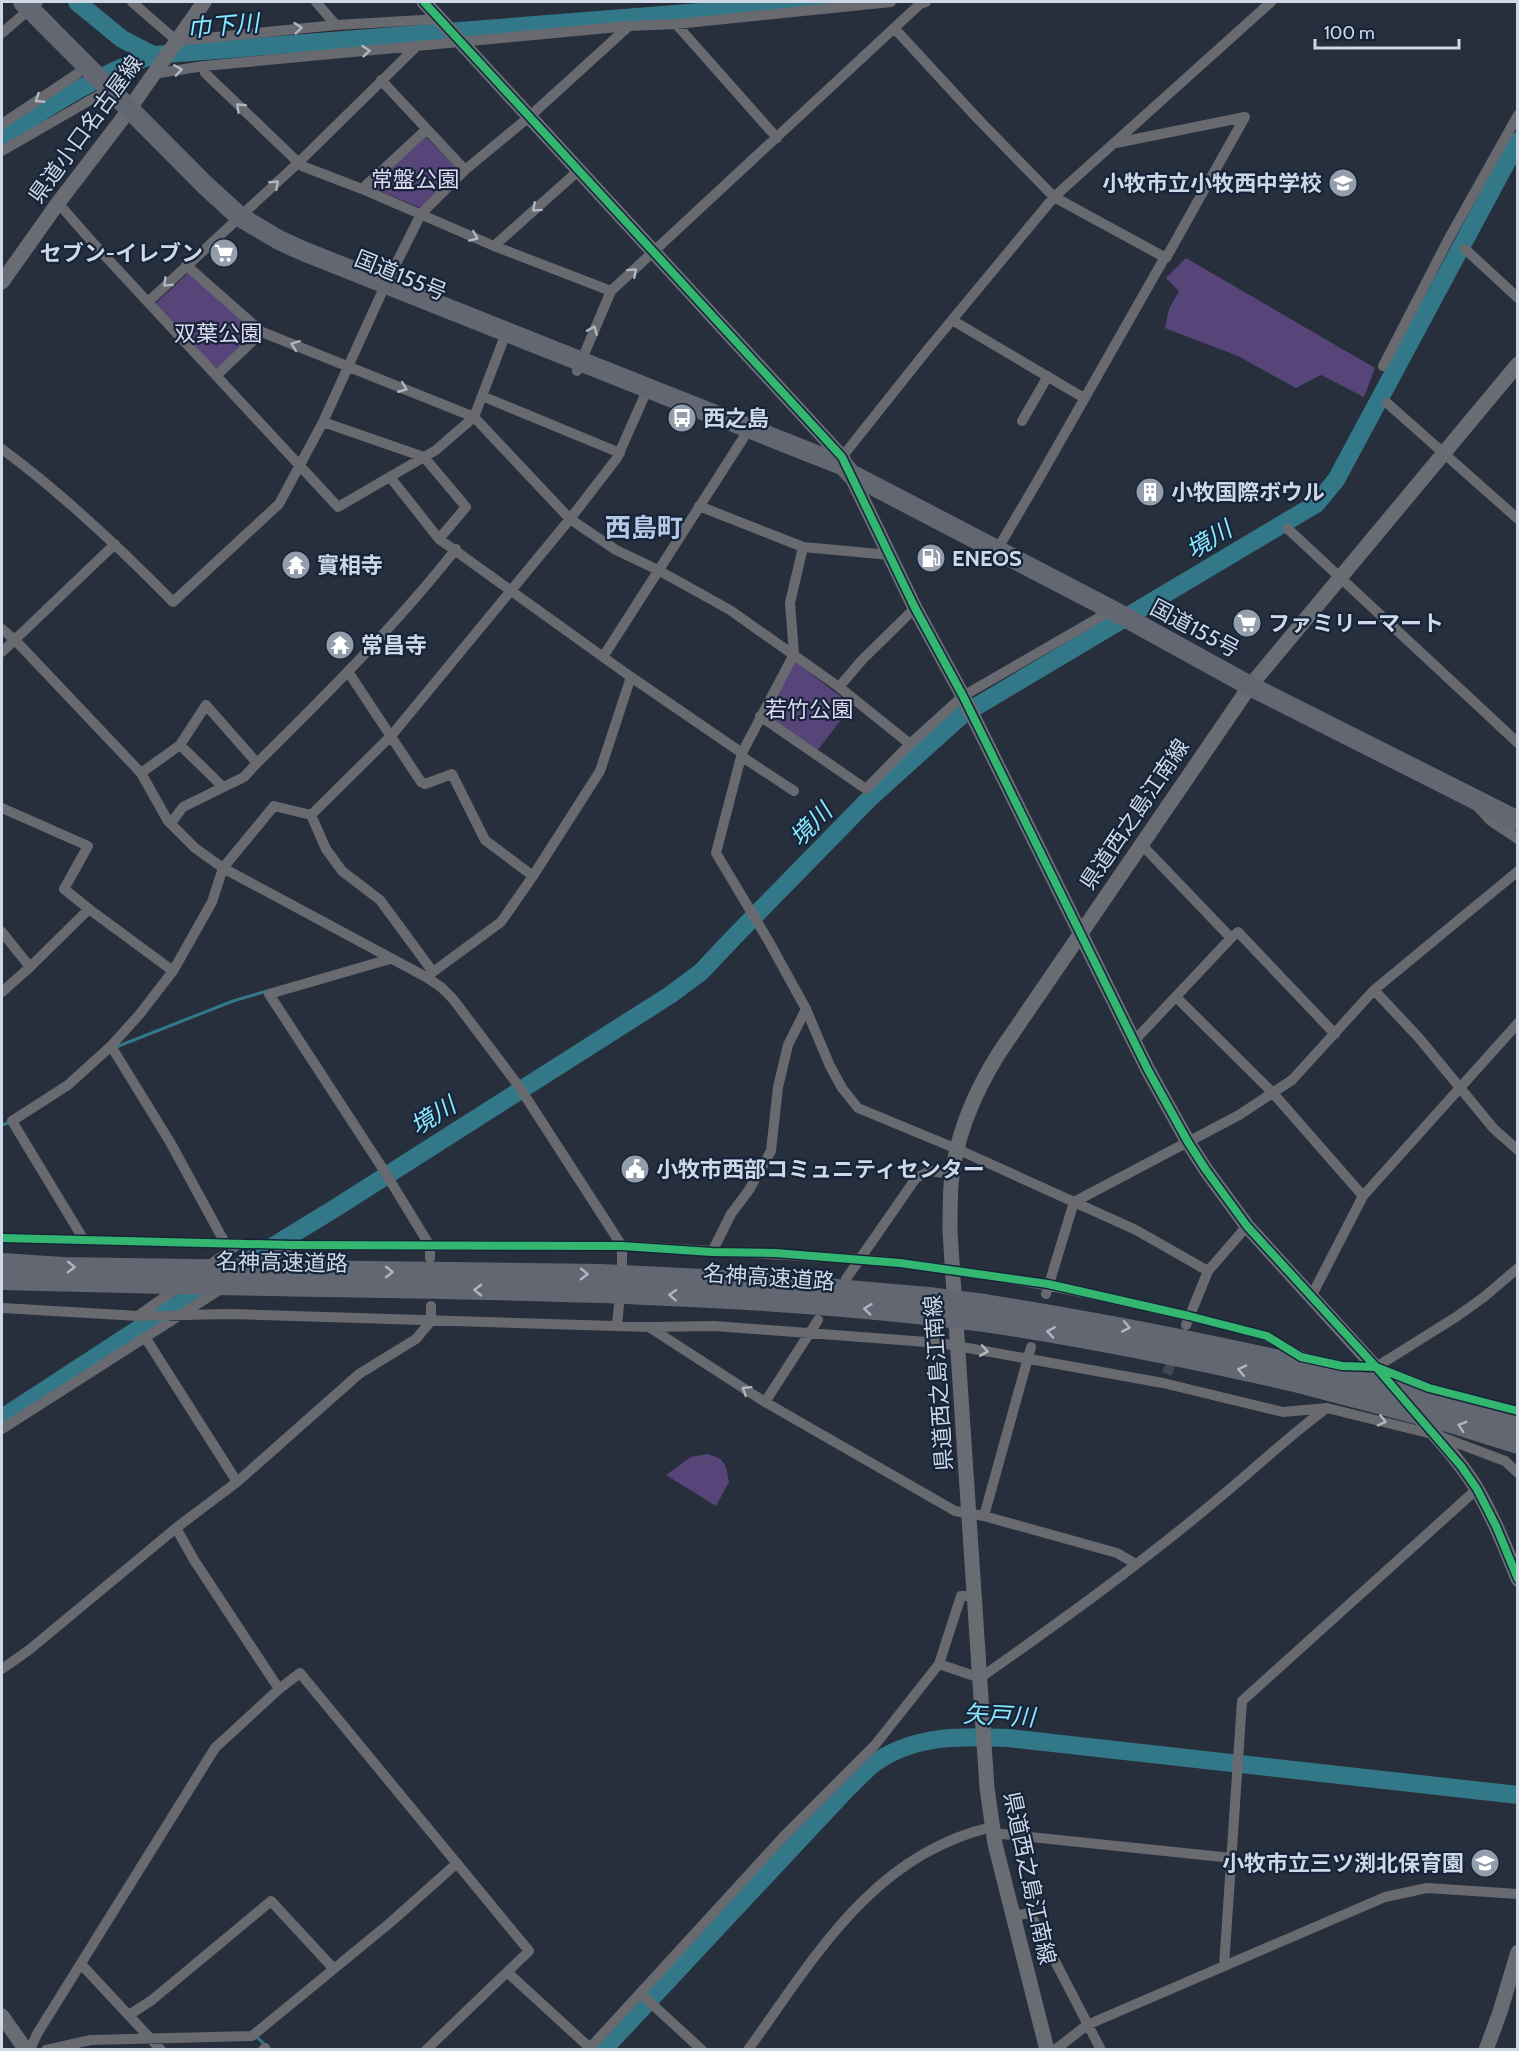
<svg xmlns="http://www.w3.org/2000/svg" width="1519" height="2051" viewBox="0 0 1519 2051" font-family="Cabin,'Noto Sans JP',sans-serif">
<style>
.green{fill:#574579}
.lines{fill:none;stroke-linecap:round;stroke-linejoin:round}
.stream{stroke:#337888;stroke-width:3}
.river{stroke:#337888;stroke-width:18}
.street-tunnel{stroke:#404856;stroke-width:10;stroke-dasharray:10 5;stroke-linecap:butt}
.street{stroke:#686a6f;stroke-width:10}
.secondary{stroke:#696c73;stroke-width:15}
.highway{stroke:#636772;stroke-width:20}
.highway-bridge{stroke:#636772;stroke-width:20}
.cycleway-casing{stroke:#152439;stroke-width:11}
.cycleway{stroke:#33b770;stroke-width:8}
.oneway{stroke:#afb7c3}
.oneway2{stroke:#aeb6c4}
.labels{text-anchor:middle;stroke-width:4.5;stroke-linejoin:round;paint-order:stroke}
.street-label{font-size:22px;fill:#ced8e7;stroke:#152439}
.park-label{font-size:22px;fill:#e0d8ef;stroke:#152439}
.poi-label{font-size:22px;font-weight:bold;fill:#ced8e7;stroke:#152439;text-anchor:start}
.water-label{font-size:24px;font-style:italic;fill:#8be9ff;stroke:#152439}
.quarter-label{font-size:26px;font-weight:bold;fill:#b5c8e5;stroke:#152439}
</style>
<rect width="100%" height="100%" fill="#272f3c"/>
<!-- green -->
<path class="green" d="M 426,137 L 459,170 L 421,208 L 370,187 Z
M 1186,258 L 1375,368 L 1364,397 L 1321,375 L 1296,388 L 1238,356 L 1165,328 L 1169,309 L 1179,291 L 1166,278 Z
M 189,272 L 257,332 L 217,371 L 156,303 Z
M 794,661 L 852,705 L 818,750 L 765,715 Z
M 707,1454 C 726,1459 726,1464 729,1482 L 716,1506 L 666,1475 L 691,1457 Z"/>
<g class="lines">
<!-- stream -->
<path class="stream" d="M 116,1047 L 233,1001 L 267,991
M 2,1125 L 11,1122
M 255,2035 L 265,2045"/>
<!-- river -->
<path class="river" d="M 77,2 L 122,39 L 153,55
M 2,138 C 49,106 98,74 153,55 L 828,2
M 2,1418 L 146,1324 L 337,1207 L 670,995 L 701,972 L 734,937 L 871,797 L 962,715 L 1316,504 L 1336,480 L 1518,141
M 603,2050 L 845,1791 C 855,1782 865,1770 876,1762 C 915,1735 962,1736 1008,1738 L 1518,1795"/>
<!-- street-tunnel -->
<path class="street-tunnel" d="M 1167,1374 L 1175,1352"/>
<!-- street -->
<path class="street" d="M 132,2 L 177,41 L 336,25 L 440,19
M 316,2 L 336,25
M 676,24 L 777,138
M 895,29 L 978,119 L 1054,197 L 1166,258 L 1245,117
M 2,33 L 38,2
M 204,66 L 205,73 L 302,166 L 362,189 L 494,246 L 611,291
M 153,74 L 204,66 L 629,26
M 381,80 L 465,170
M 2,124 L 77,74
M 1116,143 L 1245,117
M 2,151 L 99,95
M 362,189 L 427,129
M 58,203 L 94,244 L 338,507 L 436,450 L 474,417 L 503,341
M 494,246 L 578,171
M 1465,249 L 1518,298
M 186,265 L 262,332 L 474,417 L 570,519 L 616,550 L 658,570 L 730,610 L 839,687 L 910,744 L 963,696 L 1112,610
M 148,302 L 298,163 L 417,46
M 952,320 L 1084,398
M 1383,366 L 1448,240 L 1518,115
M 577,371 L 611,291 L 920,4 L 926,2
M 216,376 L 262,332
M 482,396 L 620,453
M 1387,403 L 1518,519
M 1022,421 L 1048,376
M 323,422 L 424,457 L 466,507 L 439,539
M 2,449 C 63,494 119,547 173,602 L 279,504 L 323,422 L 382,292 L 421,214 L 465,170 L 529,117 L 629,26 L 676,24 L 891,2
M 842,457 L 928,349 L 1054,197 L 1271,2
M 390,477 L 439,539 L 631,677 L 742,753
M 699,506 L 803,547 L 890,555
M 1288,529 L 1518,743
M 803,547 L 790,603 L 794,654 L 742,753 L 716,853 L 768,940 L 806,1009 L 830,1066 L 842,1088 L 858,1108 L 957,1149 L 1136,1230 L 1208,1271
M 997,550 L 1041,475 L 1165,257
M 2,629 L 15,640 L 141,773 L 168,821 L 195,848 L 223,868 L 426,977 L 441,987 L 453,999 L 518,1085 L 622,1246 L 622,1266
M 2,652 L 115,544
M 603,657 L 744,437
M 349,673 L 421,782 L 425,784 L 452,774 L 485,840 L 533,876
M 839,687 L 862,660 L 915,608
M 760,716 L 866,789 L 910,744
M 180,745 L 223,787
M 741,756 L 794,791
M 257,763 C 327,694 395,626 456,549
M 141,773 L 180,745 L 206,705 L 257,763 L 244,777 L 183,807 L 171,823
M 1476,805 L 1491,821 L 1518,839
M 2,808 L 88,846 L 64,889 L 89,909 L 173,971
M 311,815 L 326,849 L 342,871 L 380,900 L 433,972
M 1141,844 L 1231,938 L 1238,932 L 1335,1034
M 2,932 L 30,967
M 390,959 L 269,994 L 383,1169 L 430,1246 L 430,1258
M 426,977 L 501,922 L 533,876 L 600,771 L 631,677
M 1374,990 L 1419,1038 L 1494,1129 L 1518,1150
M 2,992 L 30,967 L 89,909
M 1176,997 L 1273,1093 L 1363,1196
M 1134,1041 L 1231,938
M 111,1046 L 170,1142 L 225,1243
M 2,1238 L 292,1245 L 622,1246 L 860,1259 C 990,1271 1117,1297 1243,1330 C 1250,1332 1258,1333 1265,1336 C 1281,1342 1293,1355 1310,1359
M 84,1240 L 12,1121 L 68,1085 L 111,1046 L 139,1015 L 173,971 L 212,902 L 223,868 L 274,806 L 311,815 L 391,736 L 570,519 L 617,458 L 644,397
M 712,1252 L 731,1214 L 749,1190 L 771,1151 L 778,1087 L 788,1045 L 806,1009
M 208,1266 L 240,1243
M 258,1267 L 292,1245
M 846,1279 L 916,1178 L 930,1171 L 952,1174
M 1046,1294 L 1074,1202 L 1239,1115 L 1292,1080 L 1374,990 L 1518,871
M 1311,1297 L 1363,1196 L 1518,1023
M 2,1308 L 139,1316 L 229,1314 L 649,1327 L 714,1326 L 940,1343 L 1163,1383 L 1283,1412 L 1327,1408 L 1436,1435 L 1505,1461 L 1518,1473
M 139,1315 L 180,1286
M 617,1325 L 619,1305
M 1186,1325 L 1208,1271 L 1247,1226
M 649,1327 L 765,1402 L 955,1511 L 984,1516 L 1117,1553 L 1136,1564
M 145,1337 L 237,1482
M 1328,1363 L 1342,1366 L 1376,1367 L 1429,1388 L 1518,1411
M 1373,1369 L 1456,1317 L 1484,1297 L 1518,1268
M 765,1402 L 818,1320
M 2,1429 L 224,1287
M 984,1516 L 1031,1347
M 176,1528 L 194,1560 L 279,1689
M 939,1664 L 980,1678 C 1064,1619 1147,1559 1225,1493 C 1259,1465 1291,1434 1327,1408
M 2,1669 L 29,1650 L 176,1528 L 237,1482 L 359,1374 L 416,1339 L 431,1321 L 431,1306
M 993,1833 L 1232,1858
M 1012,1916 L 1030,1913 L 1101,2050
M 81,1964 L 161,2050
M 1224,1966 L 1242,1701 L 1477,1489
M 507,1972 L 590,2048
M 641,1994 L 702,2050
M 129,2015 L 152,2000 L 271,1901 L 333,1968
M 30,2050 L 37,2034 L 215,1748 L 279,1689 L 300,1673 L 529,1951 L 426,2050
M 46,2050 L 91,2040 L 252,2036 L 391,1922 L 457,1863
M 263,2050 L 265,2048 L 266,2050
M 588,2050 L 785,1835 L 875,1745 L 939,1664 L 961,1596 L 974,1596
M 748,2050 C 814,1958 873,1854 992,1827
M 1055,2050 L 1087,2025 L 1385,1897 L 1427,1888 L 1518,1894"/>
<!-- secondary -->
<path class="secondary" d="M 424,2 L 842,457 L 915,608 L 963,696 L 1148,1070 L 1188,1142 L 1206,1170 L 1247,1226 L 1397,1391
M 2,282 L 58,203 L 123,118 L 204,2
M 1415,1412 C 1437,1437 1461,1462 1478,1491 C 1494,1519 1506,1549 1518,1579
M 2,2016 L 26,2050
M 1047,2050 L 995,1844 L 987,1788 L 950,1232 C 950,1216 950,1200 951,1185 C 955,1137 974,1093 999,1053 L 1250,686 L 1518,364
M 1486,2050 L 1500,2012 L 1518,1952"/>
<!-- highway -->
<path class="highway" d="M 23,2 L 205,185 L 240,217 L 279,240 L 303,251 L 844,466 L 851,474 L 1112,610 L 1250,686 L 1518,821
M 2,1263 L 63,1267 L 191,1269
M 288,1270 L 600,1274 L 744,1281 L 928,1297
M 2,1280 L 167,1284
M 269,1286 C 489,1290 707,1291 926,1315
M 985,1304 C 1090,1321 1192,1340 1296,1364
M 985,1322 C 1091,1338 1195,1359 1299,1383"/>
<!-- highway-bridge -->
<path class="highway-bridge" d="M 191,1269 L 288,1270
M 167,1284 L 269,1286
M 928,1297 L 985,1304
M 926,1315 L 985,1322
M 1296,1364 L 1455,1406 L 1518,1425
M 1299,1383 L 1451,1423 L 1518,1444"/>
<!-- cycleway casing -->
<g class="cycleway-casing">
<path id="cycleway" d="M 424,2 L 842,457 L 915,608 L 963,696 L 1148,1070 L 1188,1142 L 1206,1170 L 1247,1226 L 1376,1367 L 1461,1466 L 1477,1489 L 1496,1526 L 1518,1579
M 2,1238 L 292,1245 L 622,1246 L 712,1252 L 775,1253 L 900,1263 L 1048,1284 L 1189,1316 L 1267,1336 L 1301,1357 L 1342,1366 L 1376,1367 L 1429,1388 L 1518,1411"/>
</g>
<!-- cycleway -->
<use href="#cycleway" class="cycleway"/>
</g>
<!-- one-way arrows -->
<defs><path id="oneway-chevron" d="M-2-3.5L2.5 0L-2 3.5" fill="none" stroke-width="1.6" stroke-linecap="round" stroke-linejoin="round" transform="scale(1.5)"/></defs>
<g class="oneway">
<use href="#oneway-chevron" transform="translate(298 28) rotate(-6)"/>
<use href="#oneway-chevron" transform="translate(366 51) rotate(-5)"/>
<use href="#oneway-chevron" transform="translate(178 70) rotate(-9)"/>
<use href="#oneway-chevron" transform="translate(39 99) rotate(147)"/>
<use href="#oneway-chevron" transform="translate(240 107) rotate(-136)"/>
<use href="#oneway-chevron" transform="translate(275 184) rotate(-43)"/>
<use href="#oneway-chevron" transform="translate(536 208) rotate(138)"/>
<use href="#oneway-chevron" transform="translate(474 237) rotate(23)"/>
<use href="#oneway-chevron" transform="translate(633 272) rotate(-42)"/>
<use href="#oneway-chevron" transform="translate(167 283) rotate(136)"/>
<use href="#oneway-chevron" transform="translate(593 330) rotate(-68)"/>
<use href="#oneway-chevron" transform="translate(295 345) rotate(-159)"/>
<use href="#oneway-chevron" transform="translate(403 388) rotate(22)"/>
<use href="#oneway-chevron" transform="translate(984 1351) rotate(10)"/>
<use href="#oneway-chevron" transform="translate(746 1390) rotate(-148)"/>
<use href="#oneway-chevron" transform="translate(1382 1421) rotate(14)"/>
</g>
<g class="oneway2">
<use href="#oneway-chevron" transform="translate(71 1267) rotate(1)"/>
<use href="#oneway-chevron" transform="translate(389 1272) rotate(1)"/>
<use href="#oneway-chevron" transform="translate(584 1274) rotate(1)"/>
<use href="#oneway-chevron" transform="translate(478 1290) rotate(-179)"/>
<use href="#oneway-chevron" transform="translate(673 1295) rotate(-177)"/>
<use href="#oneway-chevron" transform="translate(868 1309) rotate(-174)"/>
<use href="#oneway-chevron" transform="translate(1126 1327) rotate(11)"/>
<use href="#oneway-chevron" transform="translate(1051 1332) rotate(-171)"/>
<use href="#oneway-chevron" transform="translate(1242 1370) rotate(-167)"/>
<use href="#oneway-chevron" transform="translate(1462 1426) rotate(-163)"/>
</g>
<!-- icons -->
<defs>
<g id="school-disc" transform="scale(1.5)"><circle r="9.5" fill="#949dab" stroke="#152439"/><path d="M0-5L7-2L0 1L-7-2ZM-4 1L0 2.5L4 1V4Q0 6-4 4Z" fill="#fff"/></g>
<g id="supermarket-disc" transform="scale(1.5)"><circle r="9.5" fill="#949dab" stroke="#152439"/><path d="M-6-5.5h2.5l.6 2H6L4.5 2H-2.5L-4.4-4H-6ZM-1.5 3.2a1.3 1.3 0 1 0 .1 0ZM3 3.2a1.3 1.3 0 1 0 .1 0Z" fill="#fff"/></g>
<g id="bus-disc" transform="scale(1.5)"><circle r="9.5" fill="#949dab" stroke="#152439"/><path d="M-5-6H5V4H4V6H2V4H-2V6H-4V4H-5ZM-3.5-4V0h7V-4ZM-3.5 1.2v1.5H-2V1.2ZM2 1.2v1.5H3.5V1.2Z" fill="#fff"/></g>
<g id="building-disc" transform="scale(1.5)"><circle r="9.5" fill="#949dab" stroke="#152439"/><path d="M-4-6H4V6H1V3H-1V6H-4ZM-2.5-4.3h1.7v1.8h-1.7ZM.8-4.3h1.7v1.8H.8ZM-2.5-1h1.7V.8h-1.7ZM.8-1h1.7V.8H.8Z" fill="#fff"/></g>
<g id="fuel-disc" transform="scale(1.5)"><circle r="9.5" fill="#949dab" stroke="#152439"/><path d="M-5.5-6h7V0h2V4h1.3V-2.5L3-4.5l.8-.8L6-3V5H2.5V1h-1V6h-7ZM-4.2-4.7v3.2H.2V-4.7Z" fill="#fff"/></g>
<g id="temple-disc" transform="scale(1.5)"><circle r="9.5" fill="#949dab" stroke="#152439"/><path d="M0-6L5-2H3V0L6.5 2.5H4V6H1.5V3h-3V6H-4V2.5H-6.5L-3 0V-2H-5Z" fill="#fff"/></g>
<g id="civic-disc" transform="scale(1.5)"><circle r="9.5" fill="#949dab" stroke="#152439"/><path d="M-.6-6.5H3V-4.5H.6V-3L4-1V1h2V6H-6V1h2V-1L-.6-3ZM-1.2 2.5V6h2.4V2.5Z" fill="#fff"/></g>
</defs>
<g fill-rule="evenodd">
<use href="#school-disc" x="1343" y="183"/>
<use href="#supermarket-disc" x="224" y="253"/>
<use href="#bus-disc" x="682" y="418"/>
<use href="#building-disc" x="1150" y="492"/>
<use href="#fuel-disc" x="931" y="558"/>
<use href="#temple-disc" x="296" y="565"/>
<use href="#supermarket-disc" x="1247" y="623"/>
<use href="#temple-disc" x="340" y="645"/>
<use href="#civic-disc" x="635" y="1169"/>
<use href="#school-disc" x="1485" y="1863"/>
</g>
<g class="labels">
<!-- street labels -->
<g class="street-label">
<text transform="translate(85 129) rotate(-54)" y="8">県道小口名古屋線</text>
<text transform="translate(401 275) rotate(22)" y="8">国道155号</text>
<text transform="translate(1195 628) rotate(28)" y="8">国道155号</text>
<text transform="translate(1134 814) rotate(-56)" y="8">県道西之島江南線</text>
<text transform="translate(282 1262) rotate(1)" y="8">名神高速道路</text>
<text transform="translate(769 1277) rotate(4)" y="8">名神高速道路</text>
<text transform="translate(938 1383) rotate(-94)" y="8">県道西之島江南線</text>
<text transform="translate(1030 1878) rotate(78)" y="8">県道西之島江南線</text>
</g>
<!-- park labels -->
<g class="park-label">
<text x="415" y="187">常盤公園</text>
<text x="218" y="341">双葉公園</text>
<text x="809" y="717">若竹公園</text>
</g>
<!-- poi labels -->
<g class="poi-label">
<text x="1322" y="191" text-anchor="end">小牧市立小牧西中学校</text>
<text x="203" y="261" text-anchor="end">セブン-イレブン</text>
<text x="703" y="426">西之島</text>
<text x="1171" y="500">小牧国際ボウル</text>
<text x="952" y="566">ENEOS</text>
<text x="317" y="573">實相寺</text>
<text x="1268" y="631">ファミリーマート</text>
<text x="361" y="653">常昌寺</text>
<text x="656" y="1177">小牧市西部コミュニティセンター</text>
<text x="1464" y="1871" text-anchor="end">小牧市立三ツ渕北保育園</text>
</g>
<!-- water labels -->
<g class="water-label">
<text transform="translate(223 26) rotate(-5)" y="8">巾下川</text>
<text transform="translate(1209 540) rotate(-31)" y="8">境川</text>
<text transform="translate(811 825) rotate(-46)" y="8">境川</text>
<text transform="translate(433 1116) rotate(-32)" y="8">境川</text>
<text transform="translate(999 1716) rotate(3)" y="8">矢戸川</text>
</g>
<!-- quarter labels -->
<g class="quarter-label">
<text x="644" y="537">西島町</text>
</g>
</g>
<!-- border -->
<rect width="1519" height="2051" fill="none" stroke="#ced8e7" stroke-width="6"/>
<!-- scale -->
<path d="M1315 39v9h144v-9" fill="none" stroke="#ced8e7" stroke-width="3"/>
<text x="1324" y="39" font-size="18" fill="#ced8e7" stroke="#152439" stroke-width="4.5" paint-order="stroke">100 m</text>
</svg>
